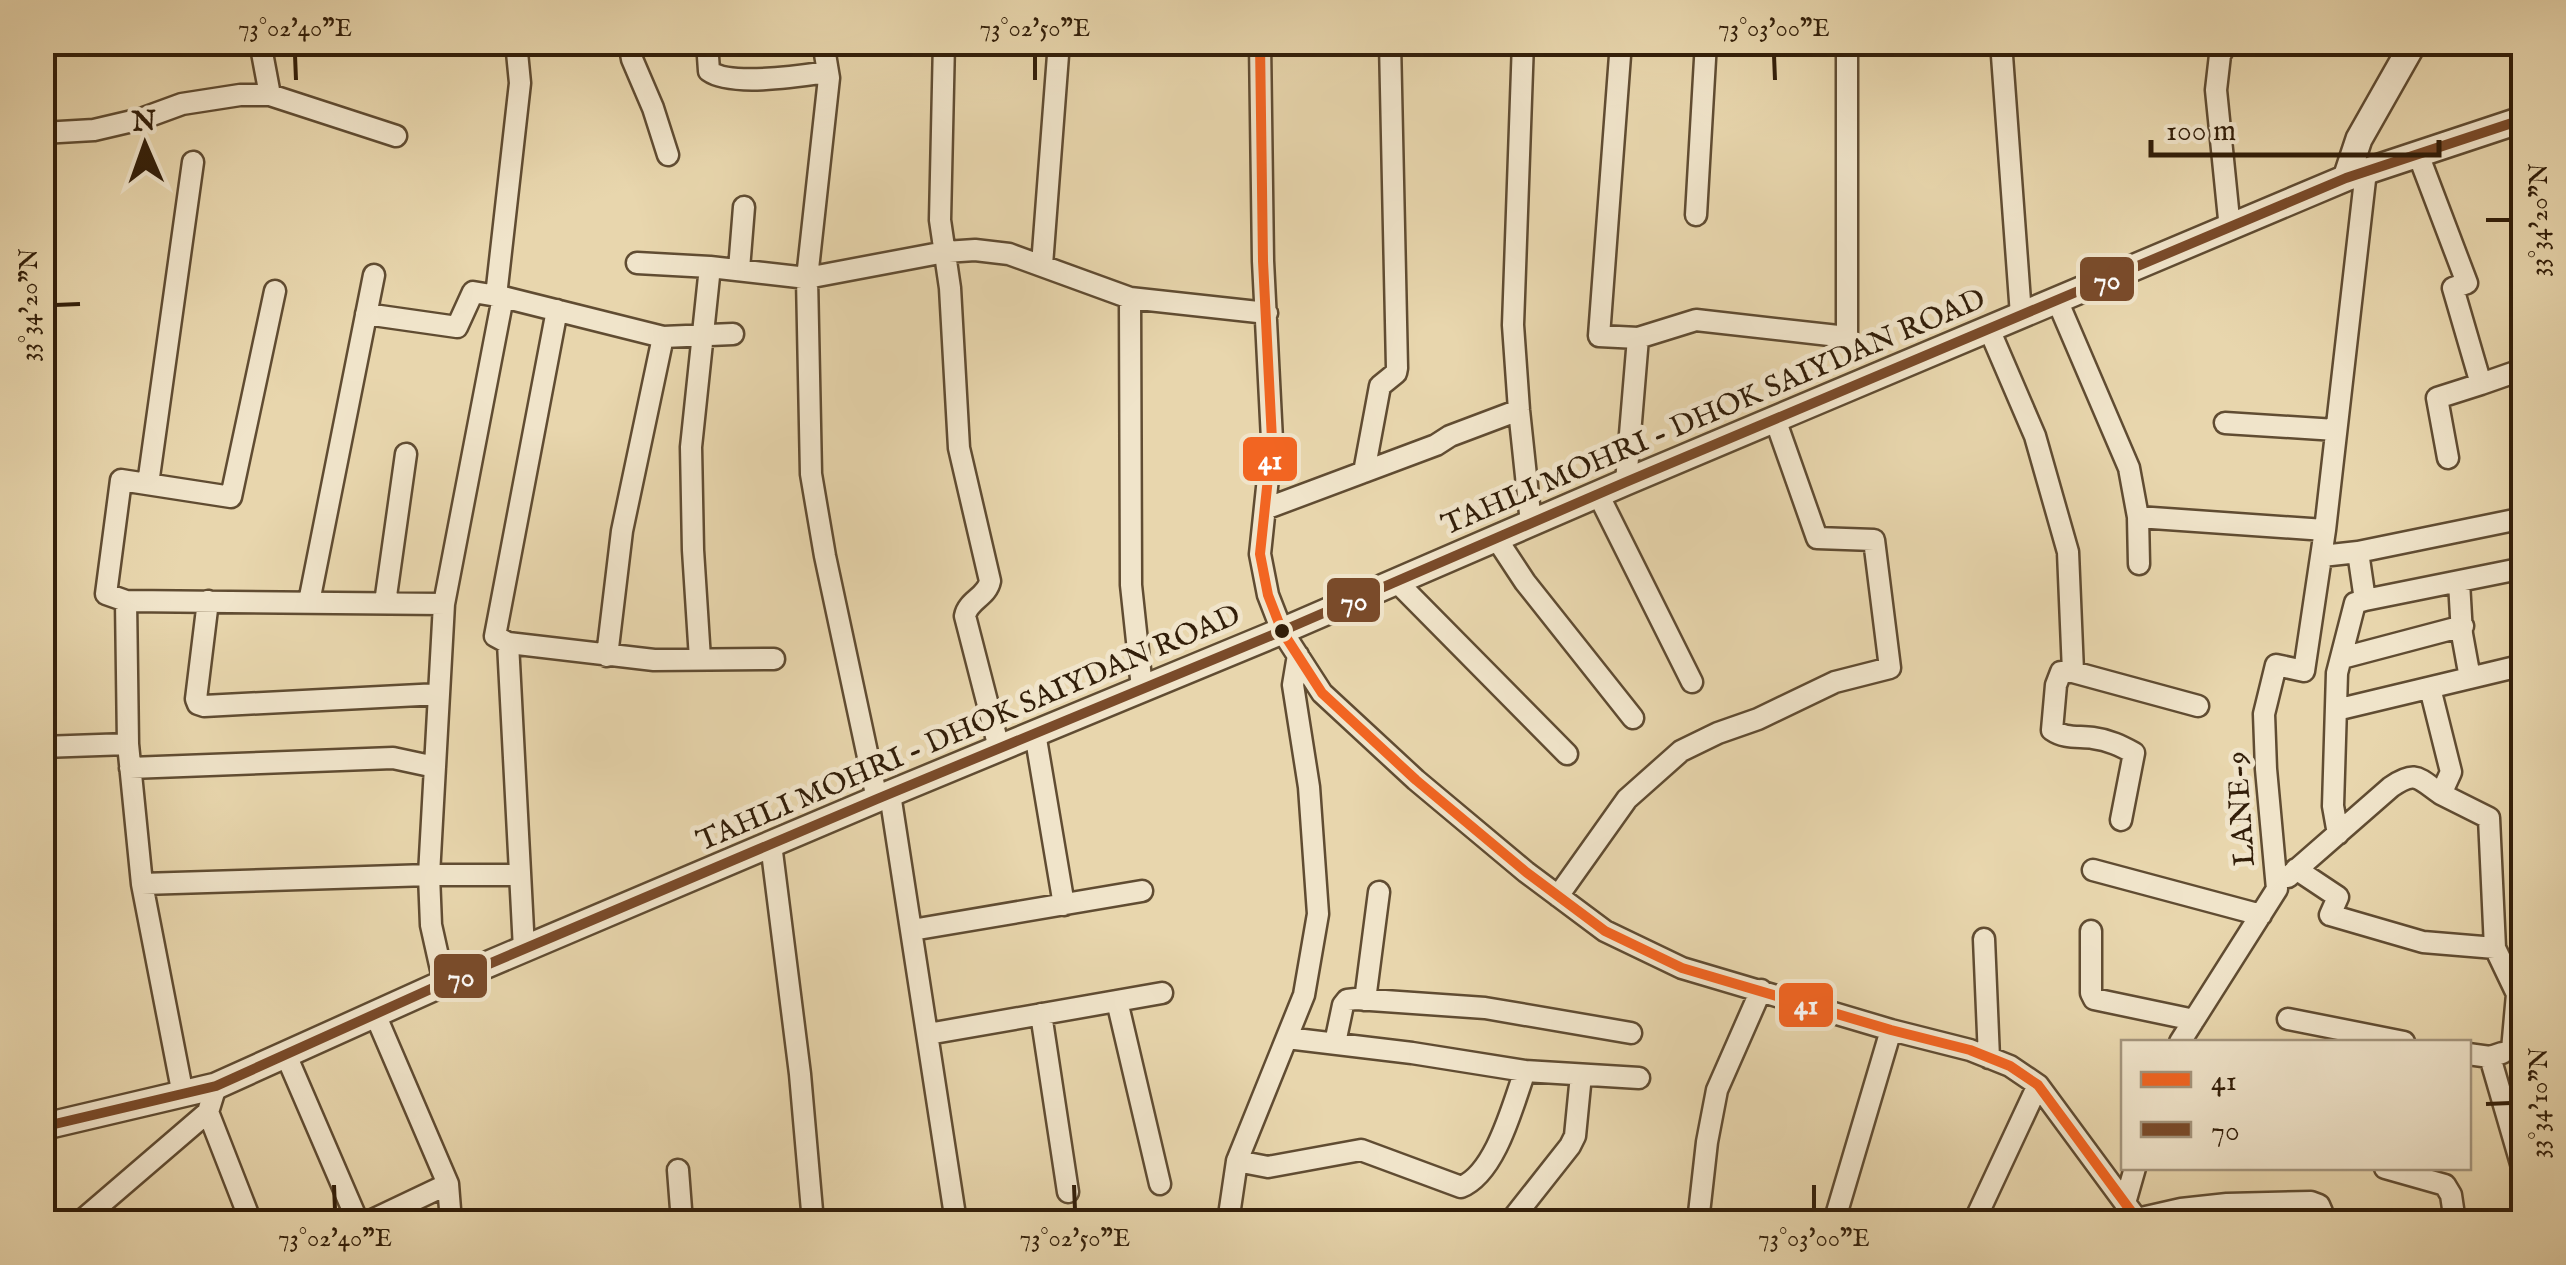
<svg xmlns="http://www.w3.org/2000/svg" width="2566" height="1265" viewBox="0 0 2566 1265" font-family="'IM FELL English',serif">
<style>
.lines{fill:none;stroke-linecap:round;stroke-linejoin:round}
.minor-casing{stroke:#604c32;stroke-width:25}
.tertiary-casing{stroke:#604c32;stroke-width:30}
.minor{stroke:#f0e4ca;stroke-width:20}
.tertiary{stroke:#f0e4ca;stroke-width:25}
.bus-1-casing{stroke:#f0e4ca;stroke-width:18}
.bus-2-casing{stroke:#f0e4ca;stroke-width:18}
.bus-1{stroke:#f26522;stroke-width:10}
.bus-2{stroke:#7a4b2a;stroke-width:10}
.ticks{fill:none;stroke:#321e09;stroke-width:4}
.bus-dot{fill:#321e09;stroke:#f0e4ca;stroke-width:4}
.labels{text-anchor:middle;stroke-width:10;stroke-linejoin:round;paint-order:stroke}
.street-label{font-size:30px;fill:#321e09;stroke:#f0e4ca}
.line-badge{stroke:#f0e4ca;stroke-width:4}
.badge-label{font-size:28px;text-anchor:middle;font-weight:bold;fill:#fff}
.neatline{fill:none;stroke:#321e09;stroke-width:4}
.ticks-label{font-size:25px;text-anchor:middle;fill:#321e09}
</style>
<rect width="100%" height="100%" fill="#e8d6ad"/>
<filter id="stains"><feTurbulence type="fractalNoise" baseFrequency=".002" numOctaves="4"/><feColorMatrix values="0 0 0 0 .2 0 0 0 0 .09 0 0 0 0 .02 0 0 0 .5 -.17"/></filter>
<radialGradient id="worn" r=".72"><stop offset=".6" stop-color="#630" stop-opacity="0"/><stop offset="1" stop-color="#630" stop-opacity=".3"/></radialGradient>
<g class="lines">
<!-- minor casing -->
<g class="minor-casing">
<path id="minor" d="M 260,42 L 270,95
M 629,42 L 632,59 L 653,108 L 668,155
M 707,42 L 709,71 C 731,87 800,76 828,72
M 823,42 L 829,78 L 807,278 L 811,474 L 825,556 L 877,799
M 944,42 L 940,220 L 950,288 L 959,448 L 990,581 C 987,597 968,600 965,616 L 999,748
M 1260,42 L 1263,261 L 1272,440 L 1260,554 L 1268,595 L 1282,631 L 1322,693 L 1416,780 L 1526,872 L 1605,931 L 1682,968 L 1891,1030 L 1970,1050 L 2010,1066 L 2038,1085 L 2139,1222
M 1523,42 L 1513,325 L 1519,410 L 1531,523
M 1621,42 L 1599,336 L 1638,338 L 1626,482
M 2001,42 L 2021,315
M 2228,42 L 2220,55 L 2216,90 L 2230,229
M 42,133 L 94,130 L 141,119 L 182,104 L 240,95 L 270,95 L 396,136
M 2418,154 L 2467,283 L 2453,288 L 2481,384 L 2524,369
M 1696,215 L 1706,42
M 637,263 L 710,267
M 1042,265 L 1059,42
M 739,269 L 744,207
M 275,291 L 231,497 L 121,480 L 106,594 L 126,601 L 444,604
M 496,296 L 520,83 L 516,42
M 1130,298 L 1131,585 L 1142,688
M 2057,300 L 2129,468 L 2138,517 L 2139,564
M 557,310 L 495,636 L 508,643 L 654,660 L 774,659
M 366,314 L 457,327 L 473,292 L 503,297 L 663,337 L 733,334
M 1989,329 L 2035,436 L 2068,552 L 2073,672
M 1638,338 L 1696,320 L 1847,337 L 1847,42
M 2225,423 L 2336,430
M 2448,458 L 2437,398 L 2481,384
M 1364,472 L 1380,386 L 1396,373 L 1397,368 L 1390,42
M 148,484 L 193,162
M 1598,494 L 1692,682
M 1265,509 L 1436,445 L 1450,436 L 1519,410
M 2138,517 L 2325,530
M 1496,538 L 1525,582 L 1633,718
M 2358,552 L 2524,518
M 2322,556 L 2358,552 L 2365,600 L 2355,603 L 2337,673 L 2333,806 L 2338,834
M 1396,581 L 1567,754
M 2459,582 L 2462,634 L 2470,678
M 2365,600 L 2524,568
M 126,601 L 128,744 L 142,884 L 183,1095
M 208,601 L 196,699 L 198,704 L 204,706 L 439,694
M 309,602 L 374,275
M 385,603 L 406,454
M 508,643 L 524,949
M 607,656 L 622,531 L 663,337
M 2342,658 L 2463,626
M 700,659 L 693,550 L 691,447 L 710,267 L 807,278 L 945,252 L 975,250 L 1009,254 L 1130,298 L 1267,313
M 2430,688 L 2451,772 L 2441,794 L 2489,818 L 2495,948 L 2517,994 L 2512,1050
M 2336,710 L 2524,665
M 1035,733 L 1064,905
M 42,747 L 128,744
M 130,768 L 393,758 L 435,767
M 890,794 L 956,1222
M 2121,820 L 2134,753 C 2121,746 2109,740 2093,738 C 2078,736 2065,739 2052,730 L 2056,685 L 2061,672 L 2073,672 L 2198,706
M 771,844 L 800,1074 L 813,1222
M 2296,869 L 2338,897 L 2330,915 L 2423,942 L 2495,948
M 2093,870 L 2261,915
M 2288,877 L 2391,787 C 2416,770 2418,778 2441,794
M 142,884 L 429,875 L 520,875
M 1558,896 L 1627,799 L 1681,751 L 1718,733 L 1758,719 L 1835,682 L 1890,668 L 1874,540 L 1817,538 L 1775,419
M 912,930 L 1142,891
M 2091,931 L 2091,993 L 2094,999 L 2194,1020
M 1984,939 L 1989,1058
M 444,983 L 431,925 L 429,875 L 444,604 L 503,297
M 1365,1000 L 1379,892
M 1117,1001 L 1160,1184
M 375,1014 L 448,1184 L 451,1222
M 1041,1014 L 1068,1192
M 2288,1019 L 2404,1042
M 928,1034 L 1162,993
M 1287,1038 L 1412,1053 L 1525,1071 L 1639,1078
M 2180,1042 L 2277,889 L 2266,769 L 2264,714 L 2276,665 L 2304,671 L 2325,530 L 2366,171
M 1335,1043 L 1343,1005 L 1347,1000 L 1356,999 L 1485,1008 L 1631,1033
M 2468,1054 L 2490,1057 L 2502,1053
M 286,1055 L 358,1222
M 2490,1057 L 2524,1174
M 208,1112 L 251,1222
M 1237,1161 L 1268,1167 L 1361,1150 L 1461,1187 C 1496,1173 1513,1104 1525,1071
M 2385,1168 L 2445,1185 L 2451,1195 L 2455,1222
M 678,1170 L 682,1222
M 2125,1203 L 2135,1168
M 2137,1219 L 2181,1209 L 2227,1204 L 2311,1202 L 2319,1205 L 2322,1212 L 2321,1222
M 80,1222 L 208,1112 L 216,1086
M 368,1222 L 448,1184
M 1228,1222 L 1237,1161 L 1304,995 L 1318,914 L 1309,787 L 1293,685 L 1298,655
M 1510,1222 L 1570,1146 L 1575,1136 L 1581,1075
M 1698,1222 L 1707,1142 L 1717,1090 L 1761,990
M 1834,1222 L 1891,1030
M 1974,1222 L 2038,1085"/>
</g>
<!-- tertiary casing -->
<g class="tertiary-casing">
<path id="tertiary" d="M 2346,178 L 2359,139 L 2414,42
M 42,1127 L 216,1086 L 444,983 L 877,799 L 1282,631 L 1626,482 L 2346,178 L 2524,119"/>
</g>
<!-- minor -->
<use href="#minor" class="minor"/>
<!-- tertiary -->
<use href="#tertiary" class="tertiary"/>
<!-- bus-1 casing -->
<g class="bus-1-casing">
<path id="bus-1" d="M 1260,42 L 1263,261 L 1272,440 L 1260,554 L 1268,595 L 1282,631 L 1322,693 L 1416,780 L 1526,872 L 1605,931 L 1682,968 L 1891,1030 L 1970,1050 L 2010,1066 L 2038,1085 L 2139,1222"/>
</g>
<!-- bus-2 casing -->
<g class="bus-2-casing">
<path id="bus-2" d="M 42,1127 L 216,1086 L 444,983 L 877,799 L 1282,631 L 1626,482 L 2346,178 L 2524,119"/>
</g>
<!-- bus-1 -->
<use href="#bus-1" class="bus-1"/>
<!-- bus-2 -->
<use href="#bus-2" class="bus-2"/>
</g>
<!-- ticks -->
<path class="ticks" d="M 295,55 L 296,80M 1035,55 L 1035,80M 1774,55 L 1775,80M 2486,220 L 2511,220M 55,305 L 80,304M 2486,1104 L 2511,1103M 334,1185 L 335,1210M 1074,1185 L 1075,1210M 1814,1185 L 1814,1210"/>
<!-- markers -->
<circle class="bus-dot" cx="1282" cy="631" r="9"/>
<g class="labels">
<!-- street labels -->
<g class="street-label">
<text transform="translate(1713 411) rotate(-23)" y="10">TAHLI MOHRI - DHOK SAIYDAN ROAD</text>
<text transform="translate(968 727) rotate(-23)" y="10">TAHLI MOHRI - DHOK SAIYDAN ROAD</text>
<text transform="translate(2240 809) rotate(-94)" y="10">LANE-9</text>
</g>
</g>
<g class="line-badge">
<rect x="2078" y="255" width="58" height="48" rx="10" fill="#7a4b2a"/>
<rect x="1241" y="435" width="58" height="48" rx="10" fill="#f26522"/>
<rect x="1325" y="576" width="57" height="48" rx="10" fill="#7a4b2a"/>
<rect x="432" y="952" width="57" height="48" rx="10" fill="#7a4b2a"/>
<rect x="1777" y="981" width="58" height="48" rx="10" fill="#f26522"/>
</g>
<g class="badge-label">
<text x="2107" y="289">70</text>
<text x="1270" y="469">41</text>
<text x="1354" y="610">70</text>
<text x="461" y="986">70</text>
<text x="1806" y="1014">41</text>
</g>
<!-- margin -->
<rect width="2566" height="1265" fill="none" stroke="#e8d6ad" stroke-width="110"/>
<!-- legend -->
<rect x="2121" y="1040" width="350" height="130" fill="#f0e4ca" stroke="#a4957d" stroke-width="2.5"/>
<rect x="2141" y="1072" width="50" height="15" fill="#f26522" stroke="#a4957d" stroke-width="2.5"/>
<text x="2211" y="1090" font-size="30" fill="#321e09">41</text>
<rect x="2141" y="1122" width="50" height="15" fill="#7a4b2a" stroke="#a4957d" stroke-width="2.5"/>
<text x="2211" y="1140" font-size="30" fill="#321e09">70</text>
<!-- north arrow -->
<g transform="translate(145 145) rotate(358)" stroke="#f0e4ca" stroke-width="8" paint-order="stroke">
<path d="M0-8L18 38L0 25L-18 38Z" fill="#321e09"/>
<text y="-15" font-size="28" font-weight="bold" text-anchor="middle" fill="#321e09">N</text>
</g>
<!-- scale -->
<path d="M2151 140v15h288v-15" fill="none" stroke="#321e09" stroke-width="5"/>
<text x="2166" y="140" font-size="30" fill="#321e09" stroke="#f0e4ca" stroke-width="8" paint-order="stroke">100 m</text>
<rect x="55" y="55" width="2456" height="1155" class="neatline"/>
<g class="ticks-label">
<text x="295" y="36">73°02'40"E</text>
<text x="1035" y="36">73°02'50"E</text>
<text x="1774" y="36">73°03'00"E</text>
<text transform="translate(2538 220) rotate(-90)" y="9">33°34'20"N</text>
<text transform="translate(28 305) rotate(-90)" y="9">33°34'20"N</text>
<text transform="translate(2538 1103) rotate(-90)" y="9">33°34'10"N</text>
<text x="335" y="1246">73°02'40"E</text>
<text x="1075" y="1246">73°02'50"E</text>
<text x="1814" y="1246">73°03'00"E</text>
</g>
<rect width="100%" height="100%" filter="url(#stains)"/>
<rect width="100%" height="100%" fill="url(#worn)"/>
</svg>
